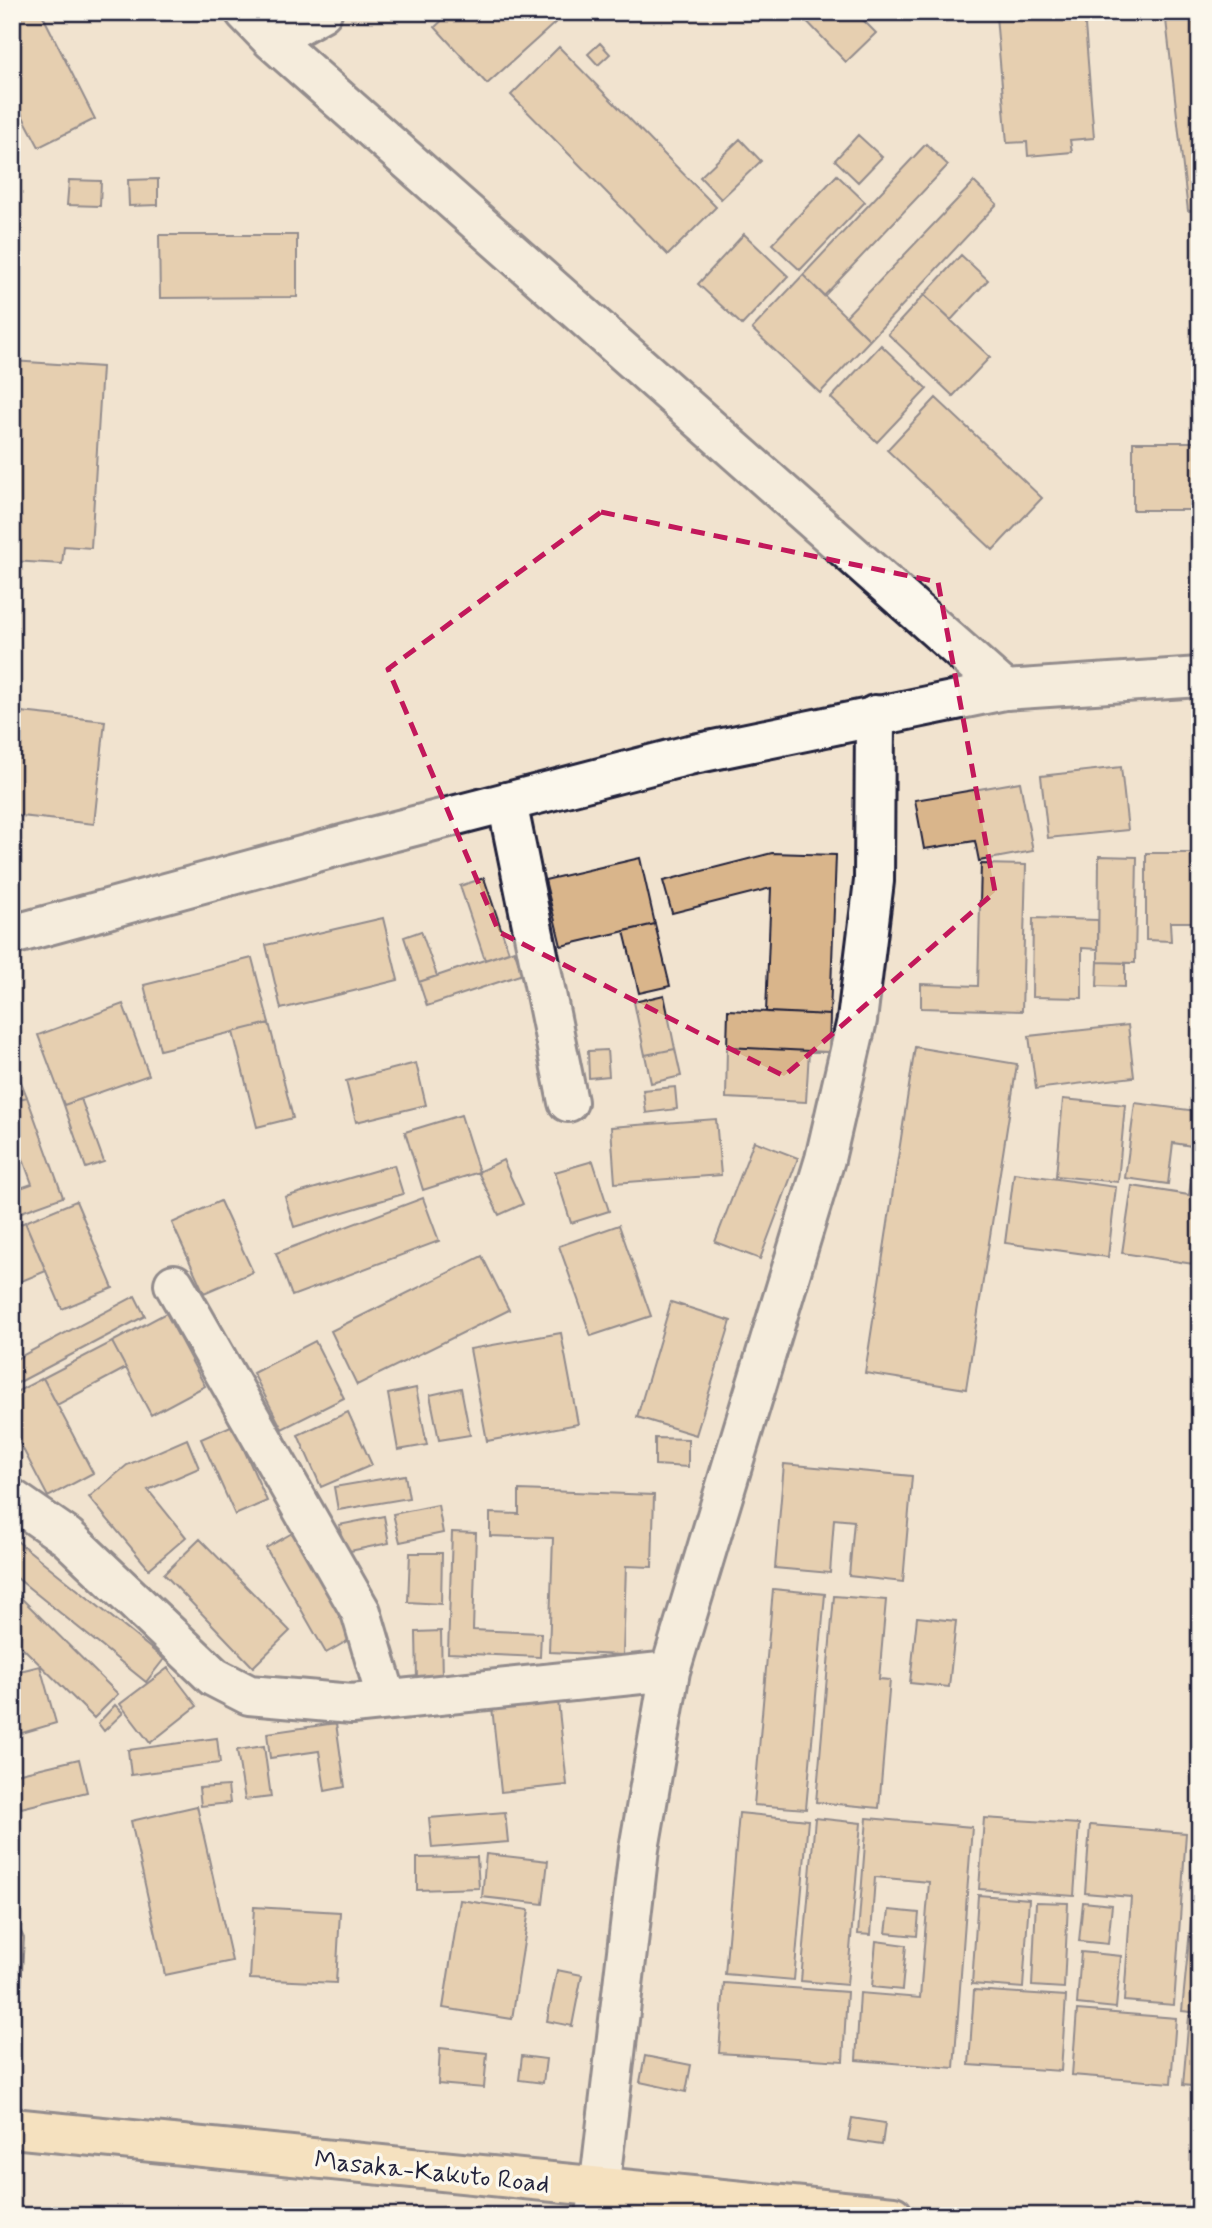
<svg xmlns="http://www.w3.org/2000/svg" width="1212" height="2228" viewBox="0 0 1212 2228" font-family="Mynerve,sans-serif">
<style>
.building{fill:#d9b58b;stroke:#22223b;stroke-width:2}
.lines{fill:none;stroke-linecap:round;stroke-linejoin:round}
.minor-casing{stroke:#22223b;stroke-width:44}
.tertiary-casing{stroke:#22223b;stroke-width:44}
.trunk-casing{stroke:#22223b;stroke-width:44}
.minor{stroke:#fbf7ec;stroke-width:38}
.tertiary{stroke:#fbf7ec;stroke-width:38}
.trunk{stroke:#fbddab;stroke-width:38}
.marked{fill:none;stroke:#c2185b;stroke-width:5;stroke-dasharray:14 9;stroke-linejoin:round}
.labels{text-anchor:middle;stroke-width:7;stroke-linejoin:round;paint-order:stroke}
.street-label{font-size:26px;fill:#22223b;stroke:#fbf7ec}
</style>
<rect width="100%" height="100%" fill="#f1e3cf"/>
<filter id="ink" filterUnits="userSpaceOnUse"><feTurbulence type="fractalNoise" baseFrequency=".0143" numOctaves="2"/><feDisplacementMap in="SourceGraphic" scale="14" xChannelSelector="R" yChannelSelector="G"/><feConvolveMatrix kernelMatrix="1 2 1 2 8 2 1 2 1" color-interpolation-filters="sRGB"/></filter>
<g filter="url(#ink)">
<!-- building -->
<path class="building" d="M 12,12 L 41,12 L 95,119 L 39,147 L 12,96 Z
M 451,12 L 567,12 L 487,84 L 435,27 Z
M 798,12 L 855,12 L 876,33 L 846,62 Z
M 1044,12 L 1084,12 L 1094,138 L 1070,140 L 1072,152 L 1028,156 L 1027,142 L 1007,143 L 996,16 Z
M 1200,16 L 1200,210 L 1188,211 L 1166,20 Z
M 600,43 L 610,54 L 598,65 L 588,54 Z
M 559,47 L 716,207 L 668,255 L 511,95 Z
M 858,135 L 882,157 L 858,182 L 835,160 Z
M 740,139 L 761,161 L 721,199 L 700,177 Z
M 926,144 L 948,165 L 824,296 L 803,275 Z
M 837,175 L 865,202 L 800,270 L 772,244 Z
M 158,179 L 158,205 L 129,206 L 128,180 Z
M 69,180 L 101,181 L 100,206 L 67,205 Z
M 974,182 L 997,204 L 870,340 L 846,316 Z
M 744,234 L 788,276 L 742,325 L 698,284 Z
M 159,235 L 297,235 L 297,297 L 160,298 Z
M 961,255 L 988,280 L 951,320 L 924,295 Z
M 803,275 L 870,340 L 820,393 L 752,329 Z
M 924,295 L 990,357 L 953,396 L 888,334 Z
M 881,345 L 927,389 L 877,442 L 831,398 Z
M 12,361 L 102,367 L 91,548 L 64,546 L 62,564 L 12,561 Z
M 936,398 L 1042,498 L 993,550 L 887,450 Z
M 1133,442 L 1200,442 L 1200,510 L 1133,510 Z
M 12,711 L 105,721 L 94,824 L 12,815 Z
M 1121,767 L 1128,830 L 1048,838 L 1041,776 Z
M 1020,782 L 1033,851 L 979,861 L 975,841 L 924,849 L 915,800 Z
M 1197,821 L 1200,821 L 1200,941 L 1197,941 L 1197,922 L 1170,922 L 1171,941 L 1146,940 L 1146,853 L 1197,853 Z
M 772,853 L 836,855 L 830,1015 L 766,1012 L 771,888 L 672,913 L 663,881 Z
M 1099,856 L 1137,857 L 1135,963 L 1098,962 Z
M 640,858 L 655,924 L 561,946 L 545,880 Z
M 981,864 L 1026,865 L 1022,1011 L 921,1008 L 921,984 L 978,986 Z
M 484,878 L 509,952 L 485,960 L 460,886 Z
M 383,918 L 398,980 L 281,1009 L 266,945 Z
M 1033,918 L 1098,920 L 1098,949 L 1082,948 L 1082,998 L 1032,997 Z
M 655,924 L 670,986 L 639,993 L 624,931 Z
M 421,931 L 437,976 L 419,982 L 404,937 Z
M 514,950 L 523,974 L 427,1006 L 419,982 Z
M 252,958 L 269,1023 L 160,1050 L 144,985 Z
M 1098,962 L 1125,963 L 1125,987 L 1097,986 Z
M 664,995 L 675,1049 L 645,1055 L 634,1002 Z
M 123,1004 L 149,1075 L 64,1105 L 38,1035 Z
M 728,1010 L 830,1015 L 829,1052 L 727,1047 Z
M 269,1023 L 293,1118 L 257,1127 L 233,1032 Z
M 1128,1025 L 1134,1077 L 1036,1089 L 1029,1036 Z
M 727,1047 L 809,1051 L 806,1102 L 726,1098 Z
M 915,1047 L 1017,1064 L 966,1389 L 865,1373 Z
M 675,1049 L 681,1076 L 651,1083 L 645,1055 Z
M 607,1050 L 609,1076 L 589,1078 L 588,1051 Z
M 12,1059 L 27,1097 L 12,1101 Z
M 416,1063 L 426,1105 L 356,1122 L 346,1081 Z
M 675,1087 L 677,1109 L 646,1113 L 643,1090 Z
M 27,1097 L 63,1197 L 13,1215 L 12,1191 L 32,1184 L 12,1129 L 12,1101 Z
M 81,1099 L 104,1162 L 86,1168 L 64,1105 Z
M 1063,1099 L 1125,1105 L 1118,1182 L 1056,1176 Z
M 1135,1103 L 1197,1111 L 1192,1146 L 1173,1143 L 1168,1184 L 1125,1178 Z
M 461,1115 L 479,1172 L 423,1190 L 405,1132 Z
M 716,1119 L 721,1175 L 615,1183 L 611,1127 Z
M 1200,1122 L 1200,1265 L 1122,1253 L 1132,1186 L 1189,1195 Z
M 754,1141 L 798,1158 L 760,1259 L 715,1242 Z
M 503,1160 L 523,1204 L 499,1215 L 478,1172 Z
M 593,1161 L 609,1211 L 571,1223 L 555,1172 Z
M 394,1165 L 403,1194 L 294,1227 L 285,1197 Z
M 1014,1173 L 1116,1187 L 1108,1257 L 1005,1243 Z
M 423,1198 L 439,1241 L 292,1296 L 276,1253 Z
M 76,1201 L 113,1288 L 62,1309 L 25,1222 Z
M 220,1201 L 253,1272 L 204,1293 L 172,1223 Z
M 25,1222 L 46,1271 L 12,1285 L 12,1228 Z
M 619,1225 L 651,1316 L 591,1336 L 559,1246 Z
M 482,1256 L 509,1310 L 357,1385 L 331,1331 Z
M 135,1296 L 145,1316 L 12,1386 L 12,1361 Z
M 671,1302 L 731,1321 L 696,1435 L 637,1417 Z
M 166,1313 L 205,1386 L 151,1415 L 112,1342 Z
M 561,1333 L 578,1424 L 487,1441 L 470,1349 Z
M 315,1341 L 344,1398 L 282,1429 L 253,1373 Z
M 112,1342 L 126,1368 L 57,1405 L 43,1378 Z
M 43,1378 L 93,1473 L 48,1497 L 12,1428 L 12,1394 Z
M 416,1388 L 427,1445 L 398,1450 L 388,1394 Z
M 461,1388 L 470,1435 L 439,1440 L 430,1395 Z
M 348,1412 L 372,1465 L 321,1487 L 298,1435 Z
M 233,1425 L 267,1501 L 235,1515 L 201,1439 Z
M 655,1438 L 688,1439 L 688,1467 L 655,1465 Z
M 187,1439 L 199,1468 L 148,1490 L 186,1537 L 149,1569 L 89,1497 L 127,1465 Z
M 784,1464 L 912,1476 L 903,1582 L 849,1576 L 854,1521 L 834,1519 L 830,1573 L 775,1568 Z
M 405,1475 L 409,1498 L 338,1510 L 334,1487 Z
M 519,1490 L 654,1495 L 652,1567 L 626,1566 L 623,1655 L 549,1652 L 553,1538 L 490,1536 L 490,1513 L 519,1514 Z
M 438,1505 L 443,1533 L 400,1542 L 393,1514 Z
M 384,1516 L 389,1543 L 345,1552 L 339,1525 Z
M 1194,1528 L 1200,1528 L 1200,1569 L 1192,1569 Z
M 294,1532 L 354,1637 L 326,1653 L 266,1548 Z
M 452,1532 L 476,1533 L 473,1630 L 541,1633 L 540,1657 L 448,1653 Z
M 12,1537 L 164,1659 L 146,1682 L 12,1574 Z
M 200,1539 L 290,1631 L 253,1667 L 164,1574 Z
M 410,1553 L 442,1553 L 441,1604 L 408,1602 Z
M 12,1589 L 118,1694 L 94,1718 L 12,1637 Z
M 773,1589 L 825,1594 L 806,1809 L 754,1805 Z
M 834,1596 L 886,1600 L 879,1679 L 890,1680 L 879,1808 L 816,1802 Z
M 917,1617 L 956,1621 L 949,1687 L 910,1683 Z
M 441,1631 L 442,1679 L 417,1680 L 416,1632 Z
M 40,1666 L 56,1723 L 12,1736 L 12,1673 Z
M 168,1668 L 197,1706 L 150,1743 L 120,1704 Z
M 558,1701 L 567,1785 L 501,1792 L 492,1707 Z
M 115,1705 L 123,1713 L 104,1731 L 98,1723 Z
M 336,1723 L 345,1787 L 325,1791 L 319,1751 L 270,1758 L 267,1733 Z
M 217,1738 L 220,1763 L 131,1775 L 128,1750 Z
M 264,1746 L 271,1797 L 245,1800 L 237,1750 Z
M 79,1759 L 87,1792 L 21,1808 L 12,1775 Z
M 228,1786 L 230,1803 L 201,1806 L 199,1788 Z
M 197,1806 L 232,1961 L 165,1975 L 131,1821 Z
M 505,1812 L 508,1842 L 432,1848 L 429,1818 Z
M 739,1813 L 808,1820 L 794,1980 L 725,1974 Z
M 815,1818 L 861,1823 L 847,1985 L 801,1981 Z
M 867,1818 L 972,1827 L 954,2068 L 856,2060 L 860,1993 L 920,1998 L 929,1882 L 875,1877 L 871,1935 L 858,1934 Z
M 984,1818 L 1079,1824 L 1074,1896 L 979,1889 Z
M 1090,1825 L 1186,1833 L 1174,2005 L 1124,2001 L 1131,1897 L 1085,1893 Z
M 1198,1835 L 1200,1835 L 1200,1893 L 1193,1893 Z
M 486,1854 L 548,1861 L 543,1904 L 482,1897 Z
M 477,1857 L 479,1888 L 417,1890 L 417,1858 Z
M 978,1895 L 1029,1899 L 1023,1988 L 972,1984 Z
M 1193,1899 L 1200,1900 L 1200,2013 L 1182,2011 Z
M 460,1900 L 529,1910 L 512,2019 L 443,2008 Z
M 1036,1902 L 1068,1903 L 1064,1988 L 1032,1986 Z
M 1083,1902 L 1112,1905 L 1108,1944 L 1079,1941 Z
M 254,1907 L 340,1912 L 336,1983 L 250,1979 Z
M 889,1910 L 919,1913 L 917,1936 L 886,1933 Z
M 12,1914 L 24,1938 L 21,1988 L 12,1988 Z
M 876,1941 L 906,1945 L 902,1990 L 872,1987 Z
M 1081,1952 L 1121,1956 L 1116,2008 L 1077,2004 Z
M 557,1970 L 582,1975 L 572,2026 L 547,2021 Z
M 724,1983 L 847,1992 L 843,2061 L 719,2053 Z
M 974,1990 L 1066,1996 L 1061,2071 L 969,2065 Z
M 1077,2010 L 1176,2018 L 1171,2083 L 1072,2075 Z
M 1189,2016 L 1200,2017 L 1200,2087 L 1183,2085 Z
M 440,2048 L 487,2053 L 484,2088 L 438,2084 Z
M 522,2056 L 546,2059 L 543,2083 L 519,2080 Z
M 645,2056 L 691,2065 L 686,2092 L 640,2082 Z
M 852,2118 L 885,2123 L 882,2145 L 848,2140 Z"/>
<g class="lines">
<!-- minor casing -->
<g class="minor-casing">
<path id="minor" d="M 245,12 L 272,40 L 1005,690
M 272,40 L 322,12
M 507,802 L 568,1102
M 174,1284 L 361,1612 L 387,1700
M 12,1499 L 67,1537 L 214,1677 L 249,1695 L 352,1704 L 670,1671
M 596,2216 L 639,1849 L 670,1671 L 825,1159 L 857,1020 L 874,881 L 875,715"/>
</g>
<!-- tertiary casing -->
<g class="tertiary-casing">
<path id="tertiary" d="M 12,935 L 364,839 L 689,755 L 1005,690 L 1200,677"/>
</g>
<!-- trunk casing -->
<g class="trunk-casing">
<path id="trunk" d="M 12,2128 L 893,2216"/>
</g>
<!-- minor -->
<use href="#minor" class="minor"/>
<!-- tertiary -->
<use href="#tertiary" class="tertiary"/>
<!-- trunk -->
<use href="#trunk" class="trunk"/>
</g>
</g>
<!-- marked area -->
<path d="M0 0H1212V2228H0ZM 601,512 L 938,582 L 995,892 L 784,1076 L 499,932 L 388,669 Z" fill="#f1e3cf" fill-opacity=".55" fill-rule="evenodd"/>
<path class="marked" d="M 601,512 L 938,582 L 995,892 L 784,1076 L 499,932 L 388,669 Z"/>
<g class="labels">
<!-- street labels -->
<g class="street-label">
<text transform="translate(432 2171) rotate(6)" y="9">Masaka-Kakuto Road</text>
</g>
</g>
<!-- margin -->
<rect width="1212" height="2228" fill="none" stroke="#fbf7ec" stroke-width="42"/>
<rect x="21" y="21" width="1170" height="2186" fill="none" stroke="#22223b" stroke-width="2.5" filter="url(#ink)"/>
</svg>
